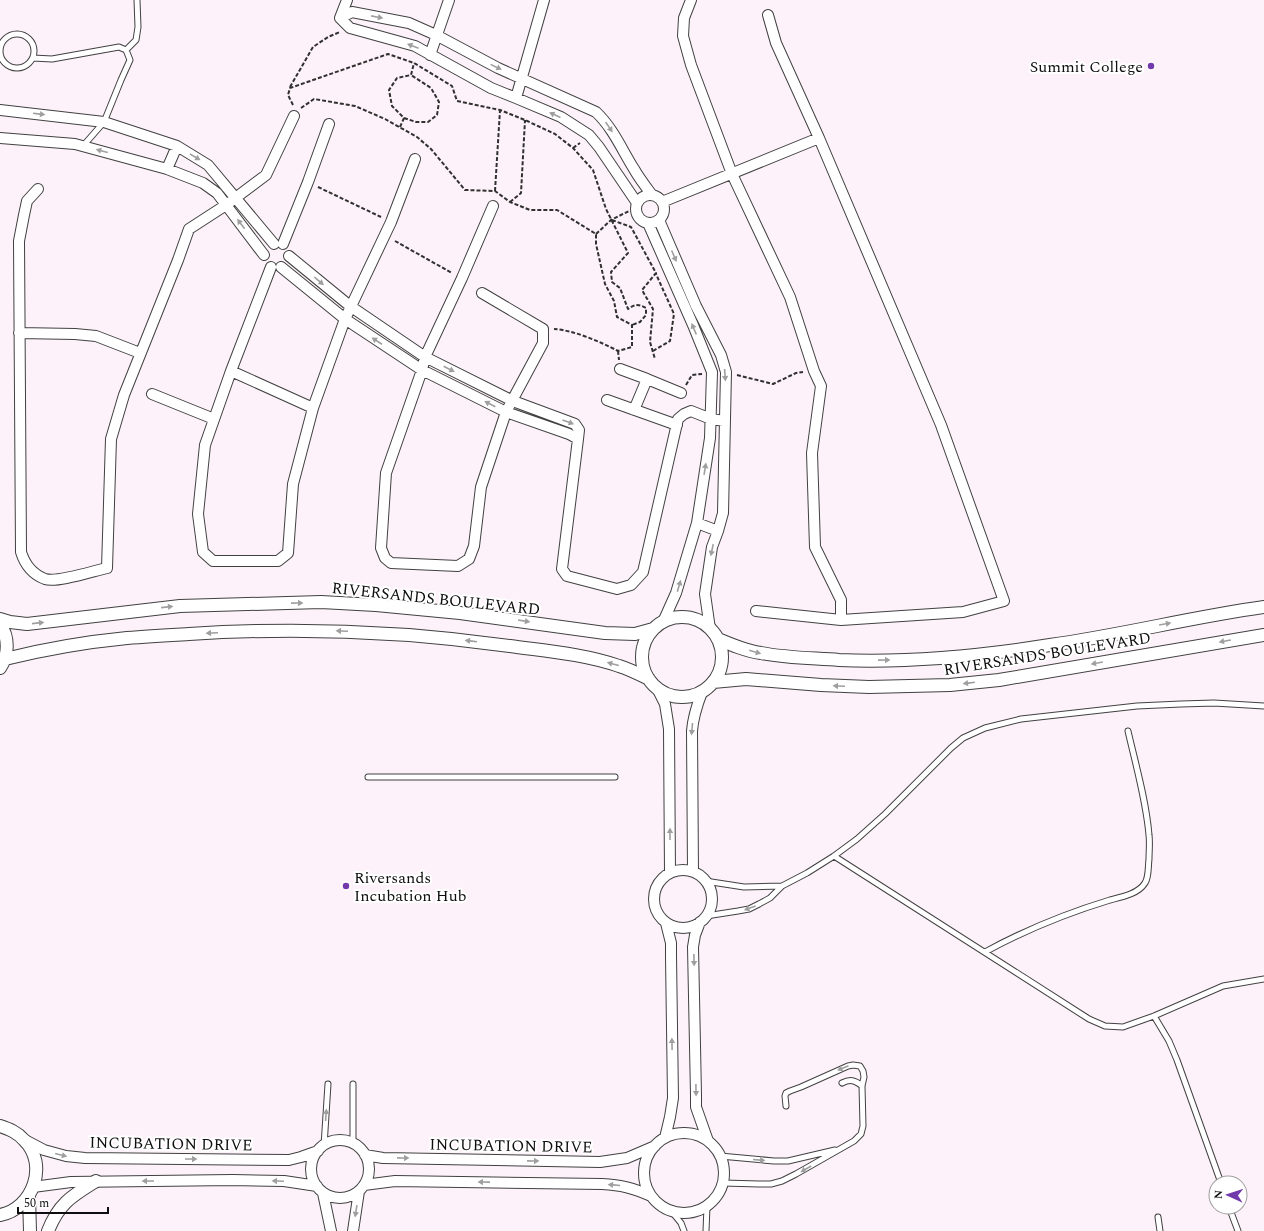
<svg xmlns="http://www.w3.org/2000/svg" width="1264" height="1231" viewBox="0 0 1264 1231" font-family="Spectral,serif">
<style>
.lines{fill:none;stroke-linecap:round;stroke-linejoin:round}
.service-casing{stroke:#414141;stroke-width:7}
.minor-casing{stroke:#414141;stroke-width:12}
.tertiary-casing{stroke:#414141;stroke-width:14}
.path{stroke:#303030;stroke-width:2;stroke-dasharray:4 2;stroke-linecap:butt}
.service{stroke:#fff;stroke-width:5}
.minor{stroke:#fff;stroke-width:10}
.tertiary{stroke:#fff;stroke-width:12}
.oneway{fill:#9f9f9f}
.poi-dot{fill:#7239ac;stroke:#fff;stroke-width:1.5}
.labels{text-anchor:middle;stroke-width:4;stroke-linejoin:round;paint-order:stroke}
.poi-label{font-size:16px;fill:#0e0e0e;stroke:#fff;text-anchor:end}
.street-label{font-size:16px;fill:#0e0e0e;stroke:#fff}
</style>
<rect width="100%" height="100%" fill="#fdf2f9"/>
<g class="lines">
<!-- service casing -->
<g class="service-casing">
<path id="service" d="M0 51a17 17 0 1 1 34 0a17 17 0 1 1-34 0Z
M 126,50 L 136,40 L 138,27 L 137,0
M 33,58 L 52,59 L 119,47 L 126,50 L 130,60 L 121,80 L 104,122 L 83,146
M 368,777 L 615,777
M 834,856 L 1089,1019 L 1105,1026 L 1123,1027 L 1154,1016 L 1223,986 L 1264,979
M 705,881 L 744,887 L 782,886
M 706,916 L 738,911 L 749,909 L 759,904 L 770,898 L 782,886 L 807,873 L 834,856 L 857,839 L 885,814 L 951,748 L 963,738 L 985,728 L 1021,719 L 1137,706 L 1181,704 L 1214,703 L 1264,706
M 985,952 C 1027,929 1064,914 1110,900 C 1122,897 1138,894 1145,883 C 1149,877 1148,866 1149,859 C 1149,851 1150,843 1149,835 C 1146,800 1136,766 1128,731
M 1154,1016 L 1169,1041 L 1177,1060 L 1221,1183
M 842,1083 C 850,1079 855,1080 862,1086
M 353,1084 L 353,1144
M 324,1146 L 328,1084
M 720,1156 L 774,1161 L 788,1161 L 835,1150
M 723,1183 L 759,1184 L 771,1184 L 782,1181 L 796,1174 L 854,1141 L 861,1134 L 863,1126 L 862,1086 L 864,1077 L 863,1071 L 860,1066 L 853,1065 L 848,1066 L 801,1087 L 790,1091 L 786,1093 L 785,1096 L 786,1106
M 1229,1207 L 1238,1231
M 672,1212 L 681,1223 L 684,1231
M 1158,1217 L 1160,1231
M 706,1231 L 707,1206"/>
</g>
<!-- minor casing -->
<g class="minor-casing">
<path id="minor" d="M 691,0 L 684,18 L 683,36 L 691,65 L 732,174 L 790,297 L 814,371 L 821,386 L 812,453 L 815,547 L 841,600 L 841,620 L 963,612 L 1004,601 L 941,425 L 819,138 L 776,43 L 768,15
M 340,18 L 352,12 L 409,23 L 436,35 L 498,68 L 596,112 C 613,128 622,150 634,169 C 639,178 646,187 652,195
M 340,18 L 350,28 L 415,46 L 491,88 L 516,98 L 561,117 L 589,135 L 599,147 L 637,203
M 340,18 L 347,0
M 430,55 L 449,0
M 516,98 L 544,0
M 0,110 L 104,122 L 177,146 L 208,165 L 274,244
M 0,138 L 75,144 L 167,169 L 203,183 L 217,193 L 264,255
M 167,169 L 177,146
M 38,189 L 27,201 L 24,215 L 19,241 L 21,552 C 25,565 32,574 45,579 C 57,583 93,571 107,568 L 111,439 L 124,395 L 178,260 L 189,229 L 226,205 L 266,175 L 294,116
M636 209a14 14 0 1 1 28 0a14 14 0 1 1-28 0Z
M 662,202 L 819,138
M 659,220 L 696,306 L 721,355 L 726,372 L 723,513 L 718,531 L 712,547 L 705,594 L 710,629
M 648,223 L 693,325 L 712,372 L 710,438 L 697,523 L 676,593 L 663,622
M 283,244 L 308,182 L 329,124
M 289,256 L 350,306 L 425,357 L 513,401 L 575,424 L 579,430 L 578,439 L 562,569 L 567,576 L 617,589 L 631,585 L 643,572 L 678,419 L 684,414 L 691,411 L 711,419 L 725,421
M 271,267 L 231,371 L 205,445 L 198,514 L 203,552 L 213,561 L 278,561 L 288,553 L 293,484 L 313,408 L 345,319 L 391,222 L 415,159
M 281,267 L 345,319 L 422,370 L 506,412 L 569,434 L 578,439
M 482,293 L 543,329 L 543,343 L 506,412 L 481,487 L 474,546 L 469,559 L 458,566 L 391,563 L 385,558 L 381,548 L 386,473 L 422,370 L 425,357 L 462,278 L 493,206
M 19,333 L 75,334 L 96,336 L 140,353
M 620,369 L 647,379 L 634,410
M 231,371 L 313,408
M 647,379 L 681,393
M 152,394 L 214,419
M 607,400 L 677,425
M 697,523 L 718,531
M 756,611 L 841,620
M 658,690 L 665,704 L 669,729 L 670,873
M654 899a29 29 0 1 1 58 0a29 29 0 1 1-58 0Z
M 693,872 L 692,731 C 693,717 697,705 702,692
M 700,922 L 695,935 L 693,947 L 696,1095 L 696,1107 L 708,1141
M644 1173a40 40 0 1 1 80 0a40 40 0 1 1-80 0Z
M 665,1138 L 670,1117 L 673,1098 L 671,956 L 671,943 L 666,923
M 25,1140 L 44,1150 L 66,1156 L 85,1158 L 289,1160 L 301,1157 L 318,1151
M311 1169a29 29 0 1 1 58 0a29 29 0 1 1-58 0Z
M 365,1155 L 383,1158 L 600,1162 L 627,1158 L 655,1146
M 364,1185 L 395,1181 L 602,1184 C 621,1185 633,1188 651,1196
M 33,1187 L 71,1182 L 233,1180 L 284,1181 L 317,1186
M 323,1193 L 331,1231
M 353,1231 L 359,1191"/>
</g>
<!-- tertiary casing -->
<g class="tertiary-casing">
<path id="tertiary" d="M642 657a40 40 0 1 1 80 0a40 40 0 1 1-80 0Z
M 0,619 L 10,622 L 27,624 L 180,606 L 321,602 L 376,605 L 460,613 L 605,633 L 635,634 L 653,629
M 0,624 C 9,637 9,655 0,668
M 718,639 C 732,645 746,651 761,653 C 786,658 813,658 839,660 C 910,663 980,656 1050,645 C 1122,635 1192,617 1264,607
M 5,659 C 45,649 86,642 127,638 C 148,636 169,635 189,634 C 297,627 403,631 510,646 C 546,651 584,654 619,666 C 629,669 639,674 649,679
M 713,682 L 746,679 L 821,685 L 869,687 L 950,685 L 999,680 L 1264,635
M 0,1126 C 9,1129 17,1132 24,1140 C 49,1164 33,1209 0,1215
M 29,1196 L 30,1231
M 48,1231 C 59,1203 72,1196 96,1181"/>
</g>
<!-- path -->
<path class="path" d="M 290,87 L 313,47 L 328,37 L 340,32
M 293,105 L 288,95 L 290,88 L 388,54 L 414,63 L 452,86 L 457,101 L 500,110 L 525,120 L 555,134 L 573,148 L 593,170 L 606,209 L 628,253 L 611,272 L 612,282 L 620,288 L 628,309 C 635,304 639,304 646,308 L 646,315 L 640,322 L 632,325
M 301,108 L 314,99 L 355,106 L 385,119 L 417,137 L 431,149 L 465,190 L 495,191 L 510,202 L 530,210 L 557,210 L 596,234 L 596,244 L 605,284 L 614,301 L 617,317 L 632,325 L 632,347 L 618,351 C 601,342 573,330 554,329
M 404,118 L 416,122 L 428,122 L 437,115 L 439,102 L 431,88 L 411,75
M 400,127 L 404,118 L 392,106 L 389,90 L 397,78 L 411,75 L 414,63
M 573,148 L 580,143
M 318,187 L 381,217
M 495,191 L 500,110
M 510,202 L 521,193 L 525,120
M 612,220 L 631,227 L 656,273 L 642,290 L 653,309 L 650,342 L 655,359
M 596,234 L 611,220 L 629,211
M 395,241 L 452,273
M 618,351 L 619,360
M 653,351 L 670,341 L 674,314 L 656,274
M 737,375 L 773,384 L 796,373 L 803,372
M 686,385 L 692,375 L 702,374"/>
<!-- service -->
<use href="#service" class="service"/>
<!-- minor -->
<use href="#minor" class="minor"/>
<!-- tertiary -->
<use href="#tertiary" class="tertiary"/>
</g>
<!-- one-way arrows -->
<defs><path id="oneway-solid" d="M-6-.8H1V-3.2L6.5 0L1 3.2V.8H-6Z"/></defs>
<g class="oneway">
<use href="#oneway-solid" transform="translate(377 17) rotate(11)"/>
<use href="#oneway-solid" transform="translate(413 46) rotate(-159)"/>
<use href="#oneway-solid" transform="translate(496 67) rotate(26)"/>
<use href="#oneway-solid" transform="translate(39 114) rotate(7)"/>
<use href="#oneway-solid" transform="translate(555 115) rotate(-156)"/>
<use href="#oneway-solid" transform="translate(609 127) rotate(56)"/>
<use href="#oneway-solid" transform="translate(102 151) rotate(-165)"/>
<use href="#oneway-solid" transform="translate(195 157) rotate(31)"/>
<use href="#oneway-solid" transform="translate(241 224) rotate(-127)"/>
<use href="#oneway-solid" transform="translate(674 256) rotate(67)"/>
<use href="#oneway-solid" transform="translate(319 281) rotate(40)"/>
<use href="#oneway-solid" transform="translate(694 329) rotate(-113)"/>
<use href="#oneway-solid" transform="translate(377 341) rotate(-147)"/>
<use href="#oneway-solid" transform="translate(449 369) rotate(27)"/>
<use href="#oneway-solid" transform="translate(725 375) rotate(86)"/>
<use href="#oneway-solid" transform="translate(490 404) rotate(-153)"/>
<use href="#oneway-solid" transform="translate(568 422) rotate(20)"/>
<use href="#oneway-solid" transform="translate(705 469) rotate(-81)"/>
<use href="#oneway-solid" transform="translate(712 550) rotate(102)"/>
<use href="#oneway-solid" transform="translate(679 586) rotate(-74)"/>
<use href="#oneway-solid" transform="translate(297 603) rotate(-1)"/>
<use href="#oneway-solid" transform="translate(167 607) rotate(-6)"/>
<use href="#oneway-solid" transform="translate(524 621) rotate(9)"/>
<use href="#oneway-solid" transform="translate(38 623) rotate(-6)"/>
<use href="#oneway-solid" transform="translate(1165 624) rotate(-10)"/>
<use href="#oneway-solid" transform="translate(342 631) rotate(-178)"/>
<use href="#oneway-solid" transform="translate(212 633) rotate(177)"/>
<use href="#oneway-solid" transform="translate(471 641) rotate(-173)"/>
<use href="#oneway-solid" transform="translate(1225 641) rotate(170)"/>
<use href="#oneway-solid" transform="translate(755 652) rotate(16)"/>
<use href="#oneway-solid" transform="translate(884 660) rotate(-1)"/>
<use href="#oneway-solid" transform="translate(1097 663) rotate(170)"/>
<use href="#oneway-solid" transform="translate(613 664) rotate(-165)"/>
<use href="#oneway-solid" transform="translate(969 683) rotate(173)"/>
<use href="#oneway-solid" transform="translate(839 686) rotate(-178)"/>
<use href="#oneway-solid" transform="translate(692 729) rotate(95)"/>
<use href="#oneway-solid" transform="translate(670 834) rotate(-90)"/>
<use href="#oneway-solid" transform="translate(750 908) rotate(160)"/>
<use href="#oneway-solid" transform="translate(694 960) rotate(89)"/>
<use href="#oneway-solid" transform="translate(672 1044) rotate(-91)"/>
<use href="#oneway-solid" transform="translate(843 1068) rotate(157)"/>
<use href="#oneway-solid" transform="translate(696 1090) rotate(89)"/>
<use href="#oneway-solid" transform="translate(326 1115) rotate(-86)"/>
<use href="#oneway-solid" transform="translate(61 1155) rotate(14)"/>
<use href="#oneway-solid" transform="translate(403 1158) rotate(1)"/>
<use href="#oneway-solid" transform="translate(191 1159)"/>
<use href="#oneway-solid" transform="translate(759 1160) rotate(5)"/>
<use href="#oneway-solid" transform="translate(533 1161) rotate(1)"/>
<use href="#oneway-solid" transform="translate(806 1169) rotate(150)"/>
<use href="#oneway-solid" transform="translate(148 1181) rotate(180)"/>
<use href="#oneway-solid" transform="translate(278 1181) rotate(-178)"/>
<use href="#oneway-solid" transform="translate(484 1182) rotate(-179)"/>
<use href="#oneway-solid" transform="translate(614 1185) rotate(-175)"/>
<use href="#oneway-solid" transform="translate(356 1211) rotate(99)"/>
</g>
<!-- markers -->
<g class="poi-dot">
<circle cx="1151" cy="66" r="4"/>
<circle cx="346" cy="886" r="4"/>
</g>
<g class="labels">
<!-- poi labels -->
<g class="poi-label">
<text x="1143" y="72">Summit College</text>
<text x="354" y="883" text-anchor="start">Riversands<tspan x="354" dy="18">Incubation Hub</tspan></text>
</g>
<!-- street labels -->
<g class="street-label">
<text transform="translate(436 598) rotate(6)" y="6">RIVERSANDS BOULEVARD</text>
<text transform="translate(1047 653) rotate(-9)" y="6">RIVERSANDS BOULEVARD</text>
<text transform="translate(171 1143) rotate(1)" y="6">INCUBATION DRIVE</text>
<text transform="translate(511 1145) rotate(1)" y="6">INCUBATION DRIVE</text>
</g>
</g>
<!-- north arrow -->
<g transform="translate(1228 1195) rotate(273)"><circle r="19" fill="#ffffff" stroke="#9f9f9f"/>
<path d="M0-3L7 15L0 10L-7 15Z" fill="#7239ac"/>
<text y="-6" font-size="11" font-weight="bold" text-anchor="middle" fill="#0e0e0e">N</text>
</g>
<!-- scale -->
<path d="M18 1207v6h90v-6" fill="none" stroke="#0e0e0e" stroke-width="2"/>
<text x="24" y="1207" font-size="12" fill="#0e0e0e" stroke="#ffffff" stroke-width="3" paint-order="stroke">50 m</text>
</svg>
